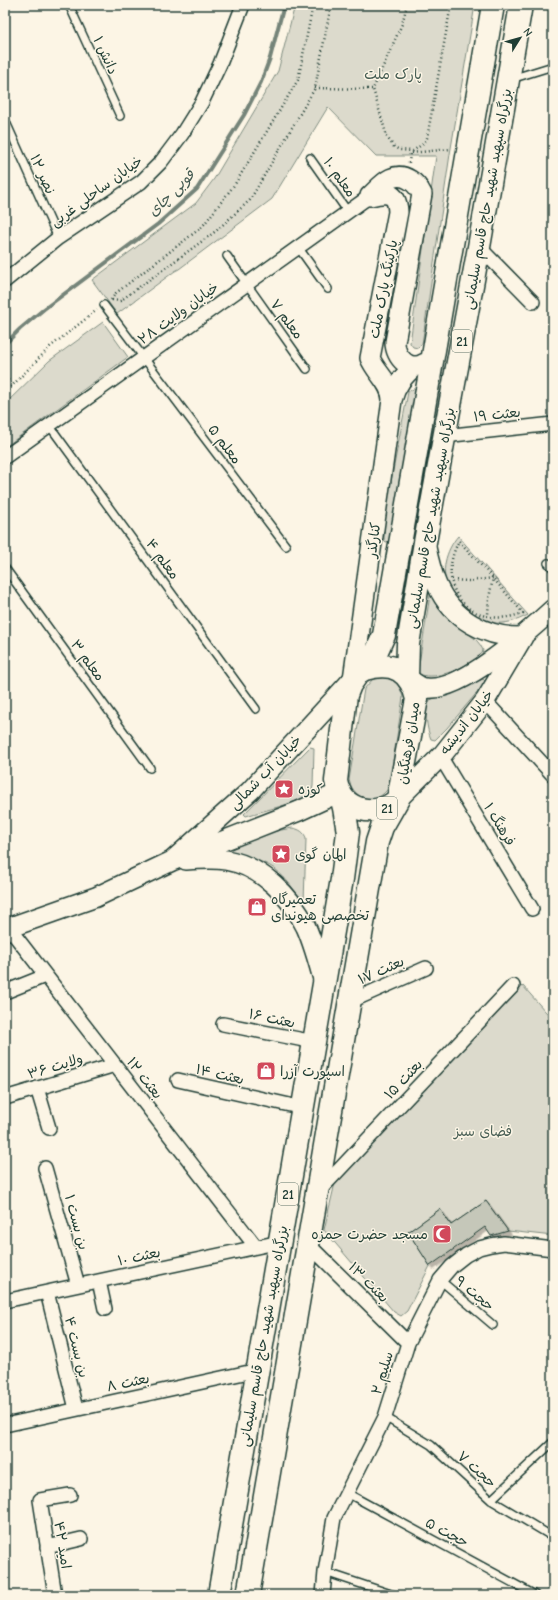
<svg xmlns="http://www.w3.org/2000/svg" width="558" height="1600" viewBox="0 0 558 1600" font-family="'Comic Neue','Playpen Sans Arabic',sans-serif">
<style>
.green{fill:#dcdacc;stroke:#7e8c80}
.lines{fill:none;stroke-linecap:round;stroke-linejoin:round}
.stream{stroke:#758479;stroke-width:4}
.building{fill:#c5c7b9;stroke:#1f3d34;filter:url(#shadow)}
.lane-casing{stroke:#1f3d34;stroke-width:10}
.street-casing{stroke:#1f3d34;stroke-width:16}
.secondary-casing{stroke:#1f3d34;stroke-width:22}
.highway-casing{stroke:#1f3d34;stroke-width:25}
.path{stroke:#1f3d34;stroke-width:2.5;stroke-dasharray:1 3;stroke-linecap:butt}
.lane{stroke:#fcf5e5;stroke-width:7}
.street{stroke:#fcf5e5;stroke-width:13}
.secondary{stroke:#fcf5e5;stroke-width:19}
.highway{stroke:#fcf5e5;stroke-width:22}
.labels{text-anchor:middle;stroke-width:3;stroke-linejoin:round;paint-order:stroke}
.shield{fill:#fcf5e5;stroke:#617469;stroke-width:1}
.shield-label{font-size:13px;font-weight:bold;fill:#1f3d34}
.street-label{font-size:14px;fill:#1f3d34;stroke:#fcf5e5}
.park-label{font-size:14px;fill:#455c52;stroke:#fcf5e5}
.poi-label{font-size:14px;fill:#1f3d34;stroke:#fcf5e5;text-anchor:start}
.water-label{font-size:15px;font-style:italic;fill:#435a51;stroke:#fcf5e5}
</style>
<defs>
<filter id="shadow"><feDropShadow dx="3.5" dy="3.5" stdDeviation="0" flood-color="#0004"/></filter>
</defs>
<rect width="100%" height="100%" fill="#fcf5e5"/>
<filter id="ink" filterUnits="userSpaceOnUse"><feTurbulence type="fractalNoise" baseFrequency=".025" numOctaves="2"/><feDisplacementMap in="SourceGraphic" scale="8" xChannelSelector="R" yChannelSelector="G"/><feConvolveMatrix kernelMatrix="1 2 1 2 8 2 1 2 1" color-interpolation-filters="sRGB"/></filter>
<g filter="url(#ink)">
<!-- green -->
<path class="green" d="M 295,5 L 475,5 L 450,154 L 422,344 L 418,348 L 413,347 L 410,343 L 436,156 L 376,156 L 328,107 L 272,199 L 179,269 L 175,271 L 117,314 L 92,280 L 196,203 L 214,179 L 278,71 Z
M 103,322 L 128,357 L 5,447 L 5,404 L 49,361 Z
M 417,387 L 389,541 L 386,542 L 384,540 L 385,513 L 408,392 Z
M 458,536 L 528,615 C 517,621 506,624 493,623 C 478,621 469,613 460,602 C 456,599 452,595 450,591 C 439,573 446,550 458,536 Z
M 431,589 C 437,601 442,614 453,623 C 463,632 477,636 483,650 L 482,654 C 469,665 437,682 419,674 L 418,670 Z
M 380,677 C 393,678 400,684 403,697 L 389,787 C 377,806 355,802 349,780 L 364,689 L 373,679 Z
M 483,679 L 486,682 L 447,728 L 435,740 L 431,739 C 427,730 423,708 430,700 Z
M 310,747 L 314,748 L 313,786 L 311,795 C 290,805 269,809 246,816 L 244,814 Z
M 292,828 C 299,829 305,832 306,839 L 304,903 C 295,891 286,878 275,869 C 262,860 243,856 227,852 L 228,849 L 271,832 Z
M 523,986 L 553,1020 L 553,1236 L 508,1231 L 486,1201 L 451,1225 L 440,1209 L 408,1232 L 430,1266 L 407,1311 L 401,1316 L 394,1312 L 324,1230 L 335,1183 Z"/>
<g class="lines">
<!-- stream -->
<path class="stream" d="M 5,344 L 20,329 L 44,309 L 158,224 L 197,189 L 244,115 L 261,82 L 270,58 L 284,5"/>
</g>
<!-- building -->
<path class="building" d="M 486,1201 L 508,1231 L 491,1236 L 485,1227 L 430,1266 L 408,1232 L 440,1209 L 451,1225 Z"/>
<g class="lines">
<!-- lane casing -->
<g class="lane-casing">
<path id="lane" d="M 69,5 L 120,116
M 511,79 L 553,66
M 5,120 L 58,238
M 310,158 L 348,212
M 298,247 L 328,289
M 227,256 L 307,369
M 104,305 L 286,546
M 49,425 L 256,709
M 548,563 L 553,568
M 5,568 L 150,768
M 440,1280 L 493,1325
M 385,1417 L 431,1445 L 491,1500 L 553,1537
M 347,1493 L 535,1595
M 491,1500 L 553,1442
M 325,1572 L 394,1595"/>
</g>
<!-- street casing -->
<g class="street-casing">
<path id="street" d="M 479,247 L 533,302
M 5,281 L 58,238 L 141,182 L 161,162 L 182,134 L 202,102 L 220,64 L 243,5
M 444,436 L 553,424
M 5,457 L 370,196
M 485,701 L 553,775
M 440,756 L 532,909
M 9,928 L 256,1247
M 5,992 L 45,976
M 349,1002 L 426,968
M 223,1024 L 314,1042
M 178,1080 L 303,1108
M 37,1088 L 49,1128
M 5,1098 L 115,1065
M 45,1168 L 78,1285
M 318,1192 L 513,986
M 308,1244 L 408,1343
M 99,1281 L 105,1309
M 47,1292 L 76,1409
M 5,1301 L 280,1242
M 5,1425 L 258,1370
M 47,1547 L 81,1539
M 55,1595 L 40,1500 L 70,1495
M 323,1595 L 325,1572 L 334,1518 L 385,1417 L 408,1343 L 440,1280 L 452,1266 L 466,1255 L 479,1248 L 491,1245 L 504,1243 L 553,1249"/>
</g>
<!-- secondary casing -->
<g class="secondary-casing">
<path id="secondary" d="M 370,196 C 381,186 393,169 410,180 C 415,183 419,188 422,194 L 395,342 C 395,358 410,373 425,363
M 370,196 C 386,192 397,191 398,212 L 370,358 C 376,373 392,384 392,400
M 425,543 C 428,557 431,572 437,585 C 452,619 486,638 523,637
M 410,680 C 415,683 420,688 426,688 C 461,693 529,631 553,609
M 398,799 L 443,754 L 485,701 L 523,637
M 186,860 C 199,859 213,858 226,860 C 261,866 291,896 306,927 C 314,945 319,964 324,983
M 172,861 L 250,791 L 353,679 L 392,400 C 396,385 403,376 415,366
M 5,929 L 96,897 L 172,861 L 299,811 L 340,792"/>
</g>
<!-- highway casing -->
<g class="highway-casing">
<path id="highway" d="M 365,669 C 393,661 410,670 417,699 L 398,799 C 378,819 341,812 336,781 L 346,695 L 350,685 L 359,672 L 365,669 L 375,655 L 384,635 L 434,350 L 493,5
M 407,677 L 408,644 L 425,542 L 479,247 L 521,5
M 219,1595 L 342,879 L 348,832 L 344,808 L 340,792
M 248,1595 L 377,842 L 382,827 L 398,799"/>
</g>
<!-- path -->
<path class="path" d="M 407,5 L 402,24 L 373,89 L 387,137 L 394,147 L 400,150 L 413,151 L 424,143 L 427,138 L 451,5
M 315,88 L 373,89
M 409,163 L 410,153 L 451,149
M 111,300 L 116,293 L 202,227 L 235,184 L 298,80 L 313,5
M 112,300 L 120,301 L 216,231 L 250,200 L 315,88 L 331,5
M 5,377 L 13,385
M 5,393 L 50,347 L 97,310
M 459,541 L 493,578 L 523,613 C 472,632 433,589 459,541 Z
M 452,580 L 469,581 L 493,578 L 489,598 L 488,615"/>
<!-- lane -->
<use href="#lane" class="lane"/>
<!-- street -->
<use href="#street" class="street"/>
<!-- secondary -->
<use href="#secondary" class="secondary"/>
<!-- highway -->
<use href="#highway" class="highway"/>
</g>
</g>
<!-- icons -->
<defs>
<g id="sight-square" transform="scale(1)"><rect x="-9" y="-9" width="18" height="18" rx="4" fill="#d1495b" stroke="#fcf5e5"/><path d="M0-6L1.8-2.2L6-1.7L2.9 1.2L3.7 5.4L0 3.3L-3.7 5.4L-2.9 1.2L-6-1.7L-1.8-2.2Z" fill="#fff"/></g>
<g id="shop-square" transform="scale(1)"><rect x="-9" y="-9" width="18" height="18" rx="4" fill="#d1495b" stroke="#fcf5e5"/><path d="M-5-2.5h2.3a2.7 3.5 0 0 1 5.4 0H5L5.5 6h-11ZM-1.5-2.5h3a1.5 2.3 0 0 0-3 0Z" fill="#fff"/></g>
<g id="mosque-square" transform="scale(1)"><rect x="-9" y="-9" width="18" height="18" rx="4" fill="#d1495b" stroke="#fcf5e5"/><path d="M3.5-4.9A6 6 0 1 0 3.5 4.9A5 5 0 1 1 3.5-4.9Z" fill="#fff"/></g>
</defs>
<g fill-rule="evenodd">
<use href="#sight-square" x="284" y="789"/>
<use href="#sight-square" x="281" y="854"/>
<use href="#shop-square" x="257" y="907"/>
<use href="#shop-square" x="266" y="1071"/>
<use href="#mosque-square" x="442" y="1234"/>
</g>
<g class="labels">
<!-- shield labels -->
<g class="shield">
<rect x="452" y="330" width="20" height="22" rx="3"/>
<rect x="377" y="797" width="20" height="22" rx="3"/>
<rect x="278" y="1183" width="20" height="22" rx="3"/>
</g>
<g class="shield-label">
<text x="462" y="346">21</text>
<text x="387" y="813">21</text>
<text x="288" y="1199">21</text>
</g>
<!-- street labels -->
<g class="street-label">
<text transform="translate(106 55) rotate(65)" y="5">دانش ۱</text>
<text transform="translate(43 174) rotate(66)" y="5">نصر ۱۲</text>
<text transform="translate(340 177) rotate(55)" y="5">معلم ۱۰</text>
<text transform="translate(96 191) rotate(-36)" y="5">خیابان ساحلی غربی</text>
<text transform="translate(487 199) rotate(-80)" y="5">بزرگراه سپهبد شهید حاج قاسم سلیمانی</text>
<text transform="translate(383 289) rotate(-79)" y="5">پارکینگ پارک ملت</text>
<text transform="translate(178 313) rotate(-36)" y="5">خیابان ولایت ۲۸</text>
<text transform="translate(287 319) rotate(54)" y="5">معلم ۷</text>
<text transform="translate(497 414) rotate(-6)" y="5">بعثت ۱۹</text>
<text transform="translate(225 444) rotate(53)" y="5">معلم ۵</text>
<text transform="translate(430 518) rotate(-80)" y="5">بزرگراه سپهبد شهید حاج قاسم سلیمانی</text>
<text transform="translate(373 540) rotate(-82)" y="5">کنارگذر</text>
<text transform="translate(163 559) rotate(54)" y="5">معلم ۴</text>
<text transform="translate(88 660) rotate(54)" y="5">معلم ۳</text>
<text transform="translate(466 722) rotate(-52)" y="5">خیابان اندیشه</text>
<text transform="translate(408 743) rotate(-81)" y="5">میدان فرهنگیان</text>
<text transform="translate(265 772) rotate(-46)" y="5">خیابان آب شمالی</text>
<text transform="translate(500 824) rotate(59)" y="5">فرهنگ ۱</text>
<text transform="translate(381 970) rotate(-24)" y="5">بعثت ۱۷</text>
<text transform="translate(272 1018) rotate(12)" y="5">بعثت ۱۶</text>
<text transform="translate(55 1066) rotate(-17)" y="5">ولایت ۳۶</text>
<text transform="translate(220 1074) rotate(13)" y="5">بعثت ۱۴</text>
<text transform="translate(145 1078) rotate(52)" y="5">بعثت ۱۲</text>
<text transform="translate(403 1079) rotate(-47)" y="5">بعثت ۱۵</text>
<text transform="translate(77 1222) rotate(75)" y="5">بن بست ۱</text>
<text transform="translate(139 1256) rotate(-12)" y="5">بعثت ۱۰</text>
<text transform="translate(369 1282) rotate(45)" y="5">بعثت ۱۳</text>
<text transform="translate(475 1293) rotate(40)" y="5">حجت ۹</text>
<text transform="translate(263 1336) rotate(-80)" y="5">بزرگراه سپهبد شهید حاج قاسم سلیمانی</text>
<text transform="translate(77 1347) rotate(76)" y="5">بن بست ۴</text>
<text transform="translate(382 1373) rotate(-73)" y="5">سلیم ۲</text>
<text transform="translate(128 1382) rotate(-12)" y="5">بعثت ۸</text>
<text transform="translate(477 1469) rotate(42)" y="5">حجت ۷</text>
<text transform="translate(447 1532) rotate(28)" y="5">حجت ۵</text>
<text transform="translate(63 1545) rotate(81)" y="5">امید ۴۲</text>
</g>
<!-- park labels -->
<g class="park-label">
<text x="393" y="79">پارک ملت</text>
<text x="483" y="1136">فضای سبز</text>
</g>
<!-- poi labels -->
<g class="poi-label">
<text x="298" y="794">کوزه</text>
<text x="295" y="859">المان گوی</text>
<text x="271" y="904">تعمیرگاه<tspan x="271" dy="16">تخصصی هیوندای</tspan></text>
<text x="280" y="1076">اسپورت آزرا</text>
<text x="428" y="1239" text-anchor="end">مسجد حضرت حمزه</text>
</g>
<!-- water labels -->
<g class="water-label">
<text transform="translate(171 193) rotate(-45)" y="5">قوبی چای</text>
</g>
</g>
<!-- margin -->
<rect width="558" height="1600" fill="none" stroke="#fcf5e5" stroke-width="20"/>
<rect x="10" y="10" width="538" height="1580" fill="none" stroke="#1f3d34" stroke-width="1.5" filter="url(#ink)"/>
<!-- north arrow -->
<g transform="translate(520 38) rotate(53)" stroke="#fcf5e5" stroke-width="3" paint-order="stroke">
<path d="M0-3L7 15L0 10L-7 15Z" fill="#1f3d34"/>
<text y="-6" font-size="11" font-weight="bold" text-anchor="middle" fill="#1f3d34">N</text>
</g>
</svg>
